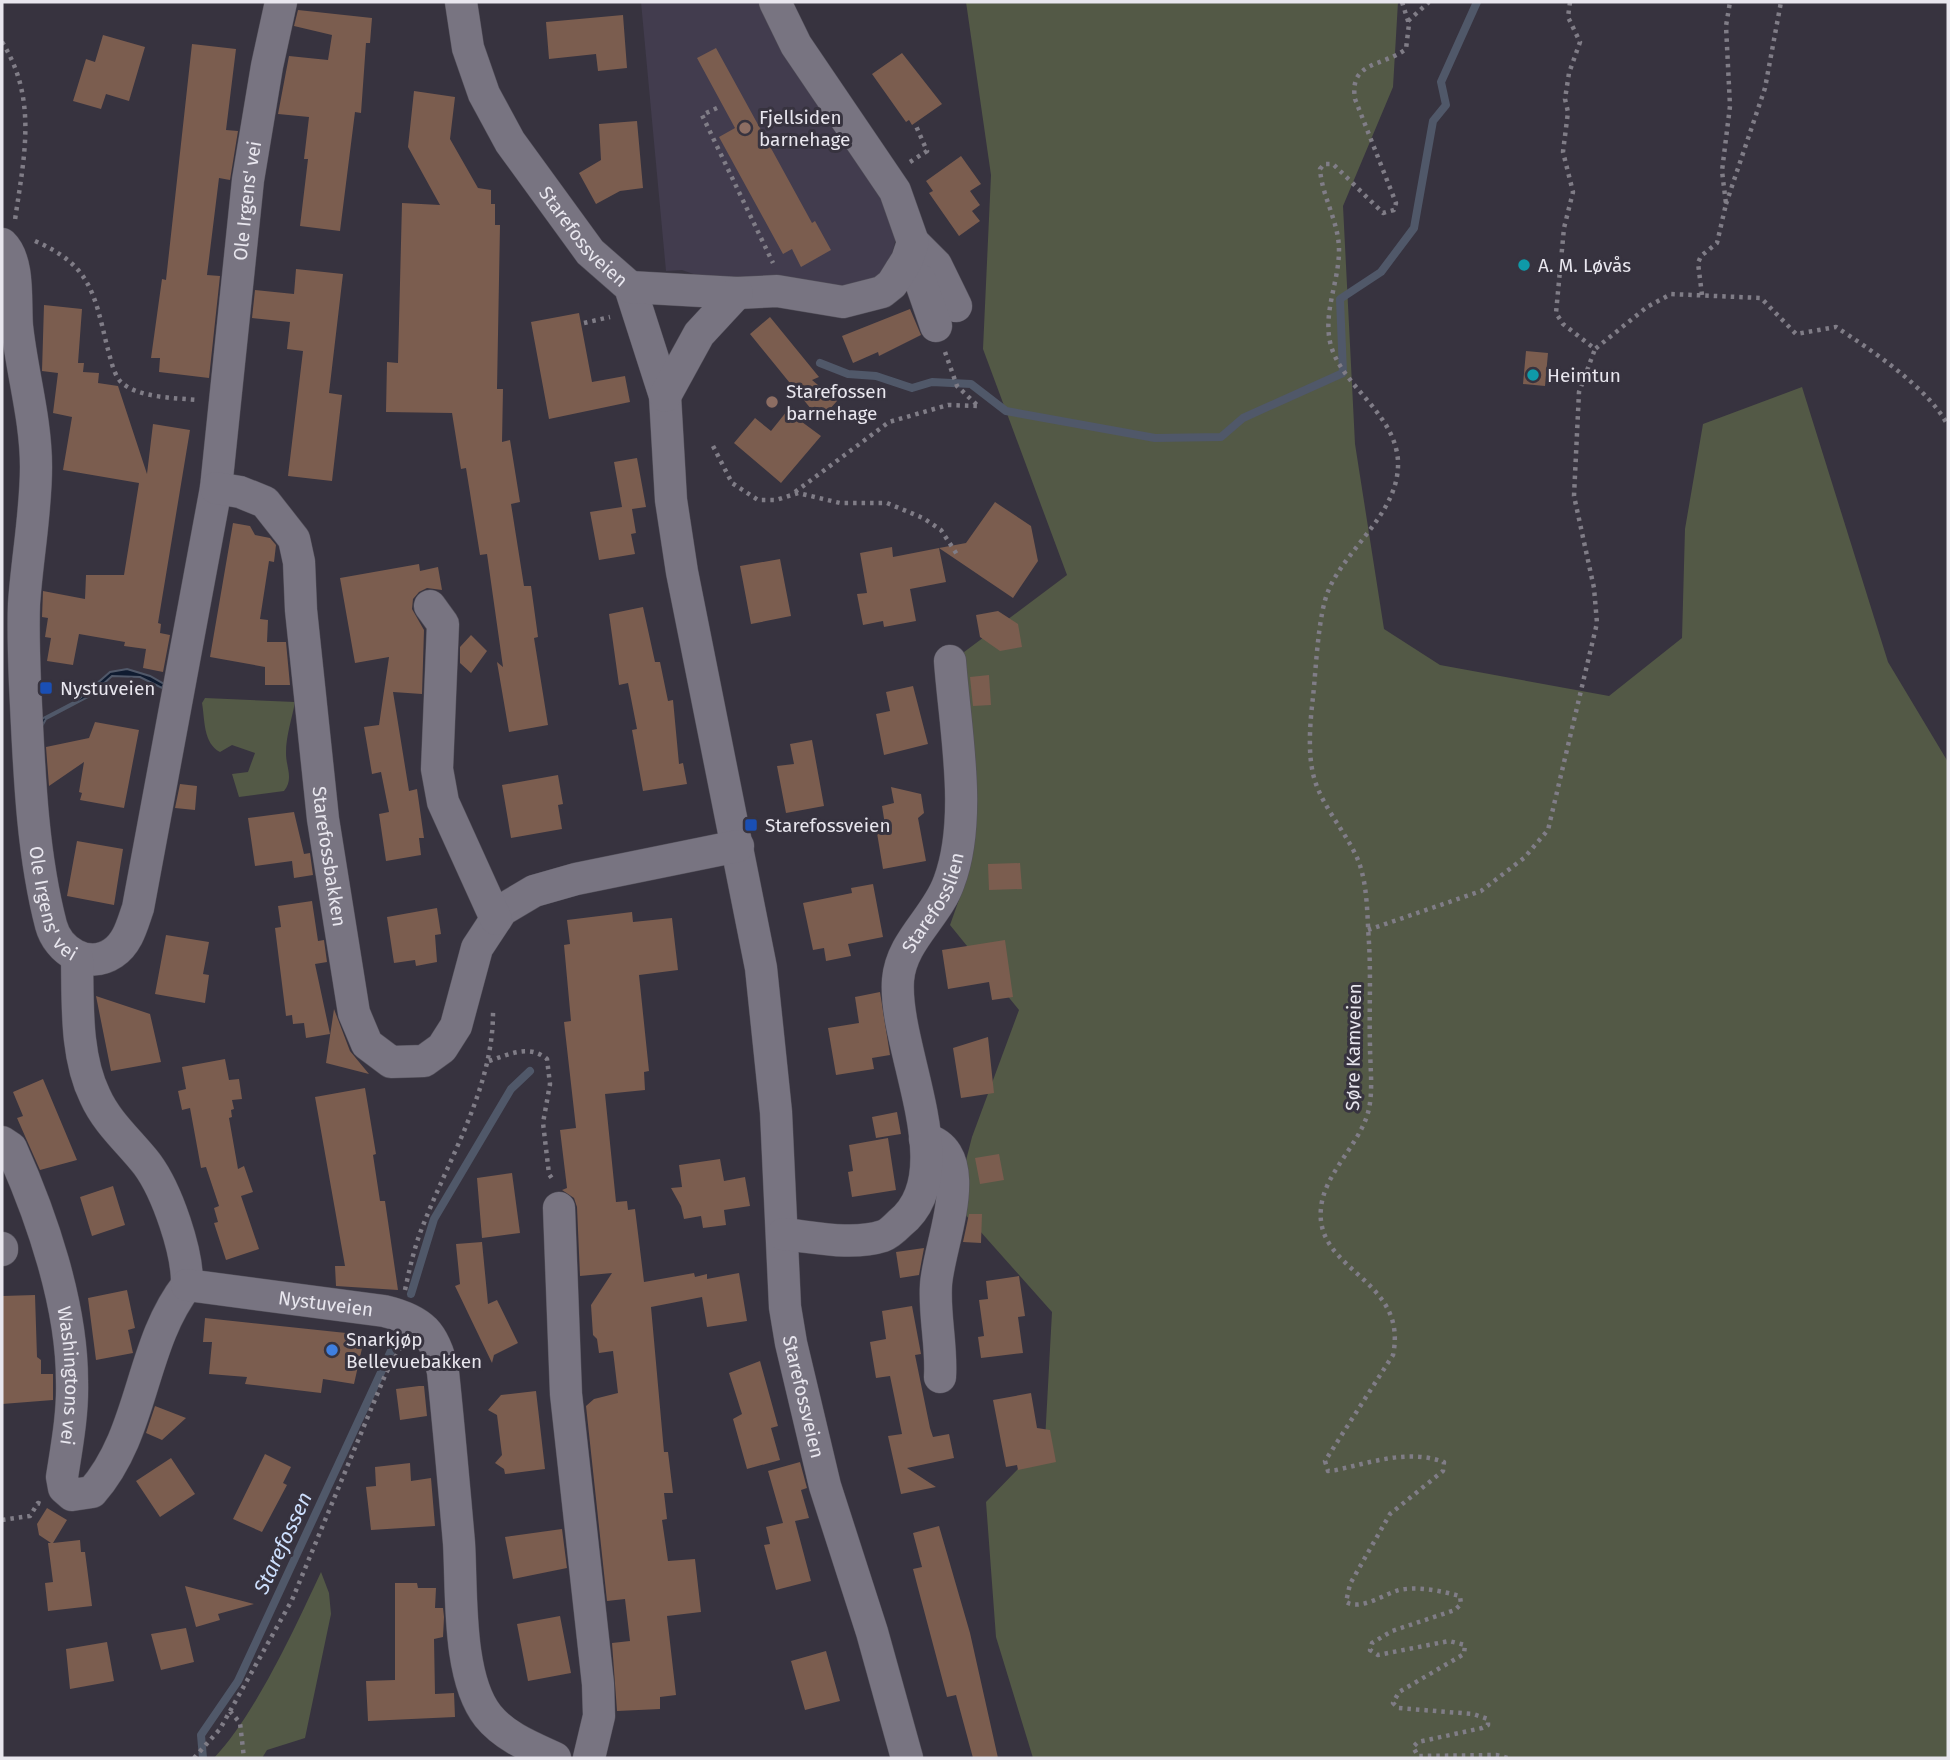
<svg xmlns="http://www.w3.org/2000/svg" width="1950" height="1760" viewBox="0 0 1950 1760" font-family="'Fira Sans',sans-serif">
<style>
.built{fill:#423c4e}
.green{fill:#535946}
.water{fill:#0f1b30;stroke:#505869;stroke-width:2}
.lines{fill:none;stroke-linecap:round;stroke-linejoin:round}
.stream{stroke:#505869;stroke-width:8}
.building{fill:#7b5d4f}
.minor-casing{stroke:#53505a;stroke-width:33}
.path{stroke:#807d87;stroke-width:4.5;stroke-dasharray:3.5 5;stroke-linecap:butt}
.minor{stroke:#787481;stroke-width:32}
.education-dot{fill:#8d6e63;stroke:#37333f;stroke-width:2.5}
.culture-dot{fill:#0f9aa8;stroke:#37333f;stroke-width:2.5}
.transit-dot{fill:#1a4fb4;stroke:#37333f;stroke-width:2.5}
.shop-dot{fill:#3f7fe0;stroke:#37333f;stroke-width:2.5}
.labels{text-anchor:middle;stroke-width:6;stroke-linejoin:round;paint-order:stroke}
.poi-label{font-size:19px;fill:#e8e6ee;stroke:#37333f;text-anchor:start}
.street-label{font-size:19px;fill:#e8e6ee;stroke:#37333f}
.water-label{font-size:21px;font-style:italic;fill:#ccdefc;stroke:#37333f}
</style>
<rect width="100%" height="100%" fill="#37333f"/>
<!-- built -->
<path class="built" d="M 641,2 L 762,2 L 878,185 L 897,235 L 891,257 L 880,273 L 869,282 L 846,289 L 778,279 L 705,278 L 682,270 L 666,271 Z"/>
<!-- green -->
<path class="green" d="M 966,2 L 1398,2 L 1393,87 L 1343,206 L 1355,444 L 1384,629 L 1440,665 L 1609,696 L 1682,638 L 1685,529 L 1703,424 L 1802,387 L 1888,662 L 1948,762 L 1948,1758 L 1033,1758 L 996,1637 L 986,1502 L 1045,1441 L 1052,1312 L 955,1203 L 972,1137 L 1019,1010 L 950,925 L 966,880 L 965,735 L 956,658 L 1067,575 L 983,349 L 991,175 Z
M 205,698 L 295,702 C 292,719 286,735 286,753 C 286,768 294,778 284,791 L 239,797 L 232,774 L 248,772 L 255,753 L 232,745 L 220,752 C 203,743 205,720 202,703 Z
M 321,1572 L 329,1593 L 331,1614 L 305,1738 L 267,1750 L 262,1758 L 214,1758 C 255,1715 295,1628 321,1572 Z"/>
<!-- water -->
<path class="water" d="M 127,669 L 150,676 L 164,684 L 162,688 L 140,677 L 112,676 L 90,696 L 46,719 L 41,728 L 34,723 L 78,700 L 110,672 Z"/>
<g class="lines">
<!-- stream -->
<path class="stream" d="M 820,363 L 848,374 L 876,376 L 912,388 L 932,382 L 971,384 L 1006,411 L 1155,438 L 1221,437 L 1243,418 L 1343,373 L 1340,299 L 1381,272 L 1414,228 L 1433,121 L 1446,105 L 1441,82 L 1477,2
M 411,1294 L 434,1219 L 511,1089 L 530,1071
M 203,1758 L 201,1735 L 238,1681 L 396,1340"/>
</g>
<!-- building -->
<path class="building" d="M 298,10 L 372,18 L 370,43 L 366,43 L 361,113 L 355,112 L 340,231 L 300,226 L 308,159 L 304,159 L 309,117 L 278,114 L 289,56 L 328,60 L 332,35 L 294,26 Z
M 623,15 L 627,68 L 598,71 L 596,54 L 549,59 L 546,22 Z
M 103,35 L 145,47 L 129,101 L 106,94 L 101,109 L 73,101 L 86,59 L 95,62 Z
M 192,44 L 236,49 L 226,130 L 238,131 L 230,180 L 219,178 L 207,275 L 220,276 L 209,378 L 159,372 L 160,358 L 151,358 L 162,279 L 166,280 Z
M 716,48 L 812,223 L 815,221 L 831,250 L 801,267 L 792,249 L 783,254 L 719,137 L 735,128 L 697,58 Z
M 902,53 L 942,104 L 912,125 L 909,120 L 906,122 L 872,74 Z
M 414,91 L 455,97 L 450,139 L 478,188 L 491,190 L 491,204 L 495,204 L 495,225 L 500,225 L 497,389 L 503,389 L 502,442 L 510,440 L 520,502 L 511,504 L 524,586 L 531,586 L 538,637 L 534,638 L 548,725 L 509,732 L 497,662 L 503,667 L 487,554 L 480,555 L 466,468 L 461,469 L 452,413 L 386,412 L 387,362 L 398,363 L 402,203 L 440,205 L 408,147 Z
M 637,121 L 643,188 L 620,191 L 596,204 L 579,173 L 601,160 L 599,124 Z
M 961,156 L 981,184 L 970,191 L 980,205 L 972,211 L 980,221 L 959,236 L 929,193 L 933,191 L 926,181 Z
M 296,269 L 343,274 L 329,393 L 342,395 L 332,481 L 288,476 L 303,351 L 287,349 L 290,322 L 252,318 L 255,290 L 294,294 Z
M 44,305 L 82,309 L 78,363 L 84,363 L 83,372 L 99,373 L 98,383 L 118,386 L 147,474 L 153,424 L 190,430 L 158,623 L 161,624 L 160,633 L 170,635 L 163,672 L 143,668 L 146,649 L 124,646 L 125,642 L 79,634 L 73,665 L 47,661 L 51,638 L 45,637 L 48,618 L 42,617 L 43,591 L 85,599 L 86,575 L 124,575 L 139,483 L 63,470 L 72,417 L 53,413 L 58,373 L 42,371 Z
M 910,309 L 921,335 L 879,356 L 878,352 L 853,363 L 842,336 Z
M 579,313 L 592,382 L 625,376 L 630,402 L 549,419 L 531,322 Z
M 770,317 L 819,377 L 812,380 L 837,401 L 820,420 L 750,334 Z
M 1526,351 L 1548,353 L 1545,386 L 1523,384 Z
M 787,411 L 821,436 L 781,483 L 734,443 L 755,418 L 771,431 Z
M 637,458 L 646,507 L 632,509 L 636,533 L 631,534 L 635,554 L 599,560 L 590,512 L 622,507 L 614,462 Z
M 995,502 L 1031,526 L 1038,561 L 1013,598 L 939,548 L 966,543 Z
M 233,523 L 250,526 L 255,535 L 270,538 L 276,545 L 274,562 L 269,561 L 260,619 L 268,620 L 267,642 L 286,642 L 290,685 L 265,685 L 265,667 L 210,657 Z
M 892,547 L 893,557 L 939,548 L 946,582 L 910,589 L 916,621 L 884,627 L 883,621 L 863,625 L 857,594 L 867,593 L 860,553 Z
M 780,559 L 791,616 L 751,624 L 740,566 Z
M 419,564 L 420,571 L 438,567 L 442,590 L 427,588 L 419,592 L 413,599 L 412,609 L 424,630 L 422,694 L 393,692 L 409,791 L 417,789 L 424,838 L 419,838 L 421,855 L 386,861 L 379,814 L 389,812 L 381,772 L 372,774 L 364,727 L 379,725 L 389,657 L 355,663 L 340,578 Z
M 643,607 L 655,662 L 660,662 L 668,701 L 673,700 L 679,764 L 683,763 L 687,784 L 643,791 L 632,730 L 637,729 L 628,683 L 619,685 L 609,614 Z
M 998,611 L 1018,624 L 1022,647 L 1000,651 L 980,637 L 976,615 Z
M 471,635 L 487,651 L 471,673 L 460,663 L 460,647 Z
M 989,675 L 991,705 L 973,706 L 970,677 Z
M 913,686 L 928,744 L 884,755 L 876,714 L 890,711 L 886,692 Z
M 95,722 L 139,730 L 124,808 L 80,800 L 82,793 L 79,792 L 84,762 L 49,786 L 46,747 L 89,738 Z
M 812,740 L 824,806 L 786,813 L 777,766 L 794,764 L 790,744 Z
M 558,775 L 563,804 L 558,805 L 562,829 L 511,838 L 502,785 Z
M 180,784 L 197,786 L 195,810 L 175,808 Z
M 891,787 L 921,794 L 924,813 L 918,818 L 926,861 L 883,869 L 876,827 L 885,825 L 882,806 L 894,803 Z
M 294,812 L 304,854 L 310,853 L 313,875 L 294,878 L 292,861 L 255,866 L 248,818 Z
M 77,841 L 123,849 L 114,905 L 67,896 Z
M 1020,863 L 1022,889 L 989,890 L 988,864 Z
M 873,884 L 883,937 L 848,944 L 851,956 L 826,961 L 824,948 L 813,950 L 803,903 L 852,893 L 851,888 Z
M 312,901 L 318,941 L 324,940 L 327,962 L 315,964 L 330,1034 L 306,1038 L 304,1023 L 293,1024 L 292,1015 L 286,1016 L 275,928 L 281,927 L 278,906 Z
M 437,908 L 441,934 L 435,935 L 437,962 L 416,966 L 415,960 L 394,963 L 387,917 Z
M 632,912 L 633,922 L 672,918 L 678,970 L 639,975 L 649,1071 L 644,1072 L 645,1090 L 605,1094 L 616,1202 L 627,1201 L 628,1210 L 635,1209 L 644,1282 L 694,1273 L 695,1277 L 707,1274 L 707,1279 L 739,1273 L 747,1321 L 707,1327 L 702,1297 L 651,1307 L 664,1452 L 668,1452 L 673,1493 L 664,1493 L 667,1519 L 662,1520 L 668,1561 L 695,1559 L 701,1612 L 667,1616 L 676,1695 L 660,1697 L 660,1709 L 617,1711 L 612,1643 L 630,1641 L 625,1599 L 607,1601 L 586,1406 L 594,1399 L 618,1393 L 613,1351 L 599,1353 L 597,1339 L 593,1335 L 591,1305 L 612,1273 L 580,1276 L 577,1207 L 574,1198 L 562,1190 L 567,1188 L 560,1130 L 576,1128 L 564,1022 L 571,1021 L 564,945 L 570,944 L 567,920 Z
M 166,935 L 209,942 L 203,974 L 209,975 L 205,1003 L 155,994 Z
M 1005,940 L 1013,997 L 992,1000 L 989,982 L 948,989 L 942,950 Z
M 880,992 L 890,1055 L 872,1058 L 874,1069 L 836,1075 L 828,1028 L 859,1023 L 855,997 Z
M 96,996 L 150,1014 L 161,1062 L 111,1071 Z
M 334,1009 L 350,1051 L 369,1074 L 326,1063 Z
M 988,1037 L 994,1093 L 961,1098 L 953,1048 Z
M 225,1059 L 229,1080 L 239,1079 L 242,1099 L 232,1100 L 234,1109 L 231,1110 L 232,1117 L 229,1118 L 238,1169 L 244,1166 L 253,1192 L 241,1196 L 259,1249 L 226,1260 L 214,1223 L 218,1222 L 214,1208 L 219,1206 L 206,1167 L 201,1168 L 190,1108 L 182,1110 L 178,1091 L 186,1089 L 182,1067 Z
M 43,1079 L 77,1160 L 40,1170 L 17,1118 L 23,1116 L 13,1092 Z
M 365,1088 L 376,1154 L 373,1155 L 380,1201 L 385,1201 L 398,1290 L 336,1286 L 335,1266 L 345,1266 L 315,1097 Z
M 897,1112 L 901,1134 L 876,1138 L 872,1117 Z
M 888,1138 L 896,1190 L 852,1197 L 848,1172 L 853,1171 L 849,1145 Z
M 999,1154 L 1004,1180 L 980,1184 L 975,1158 Z
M 720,1159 L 724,1181 L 745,1177 L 750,1206 L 724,1210 L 726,1225 L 703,1228 L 701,1216 L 684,1219 L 681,1206 L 671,1188 L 682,1187 L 679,1165 Z
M 512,1173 L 520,1233 L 482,1238 L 477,1178 Z
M 113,1186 L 125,1225 L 92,1236 L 80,1197 Z
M 969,1214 L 982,1214 L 981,1243 L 963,1242 Z
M 482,1242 L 488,1304 L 497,1300 L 518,1343 L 494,1355 L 492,1363 L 455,1286 L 460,1284 L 456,1244 Z
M 924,1248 L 919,1275 L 900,1278 L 896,1252 Z
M 1019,1276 L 1025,1316 L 1018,1317 L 1023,1353 L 981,1358 L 978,1337 L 984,1336 L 979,1300 L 988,1299 L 986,1281 Z
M 127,1290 L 135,1328 L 128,1330 L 133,1353 L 96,1360 L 88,1298 Z
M 35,1295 L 37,1357 L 41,1360 L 41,1374 L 53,1374 L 53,1400 L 2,1404 L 2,1296 Z
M 912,1306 L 921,1354 L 915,1355 L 930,1428 L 933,1437 L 949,1434 L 954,1458 L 907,1468 L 936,1487 L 901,1494 L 888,1436 L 902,1434 L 890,1376 L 876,1378 L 870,1342 L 886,1339 L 882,1311 Z
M 205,1318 L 365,1335 L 354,1384 L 323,1379 L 321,1393 L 245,1384 L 247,1377 L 209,1374 L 212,1342 L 203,1342 Z
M 760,1361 L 778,1426 L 771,1428 L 780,1460 L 747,1469 L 733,1419 L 742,1414 L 729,1373 Z
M 419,1386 L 424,1386 L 427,1416 L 400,1420 L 396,1389 Z
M 536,1391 L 545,1469 L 505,1474 L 504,1469 L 495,1463 L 502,1455 L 497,1415 L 488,1410 L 501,1395 Z
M 1031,1393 L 1037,1428 L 1050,1430 L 1056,1462 L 1018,1470 L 1017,1465 L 1006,1467 L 993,1400 Z
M 155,1406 L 186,1418 L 162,1440 L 146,1433 Z
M 265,1454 L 291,1467 L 283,1483 L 287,1485 L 262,1532 L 233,1519 Z
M 171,1458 L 195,1494 L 160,1517 L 136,1481 Z
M 800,1462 L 807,1488 L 801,1490 L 809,1518 L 795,1521 L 811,1581 L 776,1590 L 764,1545 L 770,1544 L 766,1527 L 783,1523 L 768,1471 Z
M 410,1463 L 411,1481 L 431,1478 L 435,1526 L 371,1530 L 366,1487 L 376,1486 L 375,1467 Z
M 47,1508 L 67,1520 L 53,1543 L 80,1540 L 81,1552 L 85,1552 L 92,1606 L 48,1611 L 45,1583 L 53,1582 L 48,1543 L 51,1543 L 39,1535 L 37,1524 Z
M 939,1526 L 970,1633 L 998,1758 L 973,1758 L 956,1695 L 947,1697 L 918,1588 L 913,1569 L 922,1567 L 913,1533 Z
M 562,1529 L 567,1568 L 513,1579 L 505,1537 Z
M 395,1583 L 417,1583 L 418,1588 L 436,1588 L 435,1608 L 443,1608 L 444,1617 L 443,1637 L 434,1639 L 435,1694 L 454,1693 L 455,1717 L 368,1721 L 366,1681 L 395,1680 Z
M 185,1586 L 254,1604 L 218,1614 L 220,1620 L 196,1627 Z
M 560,1616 L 571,1673 L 528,1681 L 517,1624 Z
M 186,1628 L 194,1662 L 161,1670 L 151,1634 Z
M 107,1642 L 114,1681 L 70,1689 L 66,1649 Z
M 826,1651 L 840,1701 L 805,1710 L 791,1661 Z"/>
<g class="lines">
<!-- minor casing -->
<g class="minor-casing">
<g id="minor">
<path id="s1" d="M 461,2 L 468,48 L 484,94 L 510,142 L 590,252 L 630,287 L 665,396 L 671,500 L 682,572 L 761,968 L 776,1112 L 785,1307 L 791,1343 L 825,1486 L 872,1632 L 907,1758"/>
<path d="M 913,242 L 936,265 L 956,306"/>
<path id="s2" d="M 2,244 C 20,261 15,303 17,326 C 22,373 36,419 36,467 C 36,513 27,559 24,604 C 23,630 24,658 25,684 C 29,764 31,848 51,925 C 58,951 88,970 113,953 C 128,943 132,925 138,908 L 216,488 L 248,180 L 267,66 L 281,2"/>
<path d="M 901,270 L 920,280 L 936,326"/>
<path d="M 630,287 L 737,293 L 777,291 L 843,302 L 882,292 L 892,284 L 907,260 L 913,242 L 895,191 L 796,45 L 775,2"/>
<path d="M 665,396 L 699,334 L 737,293"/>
<path id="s3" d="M 216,488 L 240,492 L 265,502 L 294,539 L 299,562 L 301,610 L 323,819 L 354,1013 L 367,1044 L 391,1062 L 424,1061 L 442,1048 L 456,1026 L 477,948 L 502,910 L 534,891 L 576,879 L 738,846"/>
<path d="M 430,606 L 443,624 L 437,769 L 443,802 L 496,919"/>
<path d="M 77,958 C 78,1002 75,1055 95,1096 C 107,1123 129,1141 147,1164 C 167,1191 188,1252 187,1285"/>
<path d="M 925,1139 C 980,1153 938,1246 936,1285 C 934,1315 942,1346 940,1377"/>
<path id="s4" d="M 2,1142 L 11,1148 C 42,1217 72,1305 72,1381 C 73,1413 67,1445 62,1477 L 64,1488 L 72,1495 L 92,1492 C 144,1433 140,1345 187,1285"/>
<path d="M 559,1208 L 566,1394 L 598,1684 L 599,1716 L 589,1758"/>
<path id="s5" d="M 783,1234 C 814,1237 852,1246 883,1236 C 889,1234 895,1228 900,1223 C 963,1173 893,1049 898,980 C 901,941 937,917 949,882 C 973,818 955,729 950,661"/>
<path d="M 2,1248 L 2,1250"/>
<path id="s6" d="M 187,1285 L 384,1311 C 422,1320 435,1333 443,1372 C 449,1429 454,1486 459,1543 C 462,1591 457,1677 488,1716 C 505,1737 531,1747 555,1758"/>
</g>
</g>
<!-- path -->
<path class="path" d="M 1402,2 L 1409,24 L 1406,49 C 1382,67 1349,61 1355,99 L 1396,203 L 1394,210 L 1383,213 L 1333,164 L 1324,164 L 1320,169 C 1322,197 1339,222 1339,250 C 1339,283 1322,313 1331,346 C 1343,387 1395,413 1398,461 C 1400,512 1348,546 1329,589 C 1318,613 1316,670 1313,697 C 1310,723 1307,756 1315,781 C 1324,809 1346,832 1358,860 C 1368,885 1367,916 1369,943 C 1371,977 1369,1012 1370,1046 C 1370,1068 1374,1095 1367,1116 C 1356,1148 1324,1175 1321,1208 C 1314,1272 1409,1278 1393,1355 L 1325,1461 L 1328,1471 L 1336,1470 C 1373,1462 1408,1449 1444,1462 L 1443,1471 L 1390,1514 L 1350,1584 L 1346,1602 C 1361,1611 1384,1594 1399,1590 C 1419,1586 1441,1591 1460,1596 L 1461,1604 L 1455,1610 L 1392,1631 L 1372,1643 L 1370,1650 L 1378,1655 L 1449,1641 L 1465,1645 L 1464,1654 L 1399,1692 L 1393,1703 L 1398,1708 L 1473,1714 L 1488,1719 L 1488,1725 L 1482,1728 L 1418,1742 L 1413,1747 L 1418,1756 L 1496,1755 L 1508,1758
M 1570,2 L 1568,17 L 1580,42 L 1569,73 L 1565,99 L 1568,112 L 1563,152 L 1573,192 L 1564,228 L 1556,313 L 1563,324 L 1595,349 L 1647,307 L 1671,294 L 1761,298 L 1796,334 L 1836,327 C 1870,349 1931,390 1948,426
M 1408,21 L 1429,2
M 2,42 C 38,99 24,157 15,220
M 717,108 L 702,115 L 773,263
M 910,162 L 927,151 L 916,126
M 1726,204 L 1765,88 L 1781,2
M 35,241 C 90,265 94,292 107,346 C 110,356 113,373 120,381 C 136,398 176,398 198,400
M 1702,295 L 1698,263 L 1701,256 L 1717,243 L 1726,204 L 1722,171 L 1730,106 L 1726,26 L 1730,2
M 584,323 L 610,317
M 945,352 L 957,386 L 977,405
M 713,446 L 732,483 L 758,500 L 776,500 L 798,493 L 840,503 L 887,503 L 923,518 L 941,530 L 958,556
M 795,492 L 889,422 L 948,405 L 978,406
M 1368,930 L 1481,891 L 1524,858 L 1548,830 L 1597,623 L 1594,588 L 1574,496 L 1579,392 L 1595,349
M 489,1061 C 510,1054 529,1044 547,1059 L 550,1084 L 543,1123 L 549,1174 L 553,1180
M 405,1290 C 410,1267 415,1244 424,1223 C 451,1154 494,1085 493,1010
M 2,1520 L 30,1516 L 38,1503 L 41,1504
M 230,1711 L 240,1723 L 244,1758
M 194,1758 L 220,1729 L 292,1600 L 386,1373 L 401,1347"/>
<!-- minor -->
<use href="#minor" class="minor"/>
</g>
<!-- markers -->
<g class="education-dot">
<circle cx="745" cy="128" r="7"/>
<circle cx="772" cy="402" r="7"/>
</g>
<g class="culture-dot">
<circle cx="1524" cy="265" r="7"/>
<circle cx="1533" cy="375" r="7"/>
</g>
<g class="transit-dot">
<rect x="39" y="681" width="14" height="14" rx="3.5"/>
<rect x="744" y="818" width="14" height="14" rx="3.5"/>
</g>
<circle class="shop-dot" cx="332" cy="1350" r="7"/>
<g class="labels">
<!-- poi labels -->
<g class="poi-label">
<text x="759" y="124">Fjellsiden<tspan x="759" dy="22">barnehage</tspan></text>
<text x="1538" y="272">A. M. Løvås</text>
<text x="1547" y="382">Heimtun</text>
<text x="786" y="398">Starefossen<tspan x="786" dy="22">barnehage</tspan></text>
<text x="60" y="695">Nystuveien</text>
<text x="765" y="832">Starefossveien</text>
<text x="346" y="1346">Snarkjøp<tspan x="346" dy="22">Bellevuebakken</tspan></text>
</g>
<!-- street labels -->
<g class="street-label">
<text dy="7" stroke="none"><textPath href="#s2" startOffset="1536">Ole Irgens' vei</textPath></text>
<text dy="7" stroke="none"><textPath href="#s1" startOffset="270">Starefossveien</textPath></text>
<text dy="7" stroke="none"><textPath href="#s3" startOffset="418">Starefossbakken</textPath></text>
<text dy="7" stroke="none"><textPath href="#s2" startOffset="668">Ole Irgens' vei</textPath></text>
<text dy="7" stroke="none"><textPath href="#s5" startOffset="462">Starefosslien</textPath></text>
<text transform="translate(1353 1047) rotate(-89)" y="7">Søre Kamveien</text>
<text dy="7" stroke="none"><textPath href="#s6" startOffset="140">Nystuveien</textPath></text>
<text dy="7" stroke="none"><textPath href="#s4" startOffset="248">Washingtons vei</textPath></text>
<text dy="7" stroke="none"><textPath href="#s1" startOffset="1466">Starefossveien</textPath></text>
</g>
<!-- water labels -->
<g class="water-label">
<text transform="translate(283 1543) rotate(-65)" y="7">Starefossen</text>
</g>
</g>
<!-- border -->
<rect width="1950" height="1760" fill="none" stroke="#e8e6ee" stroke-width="7"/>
</svg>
